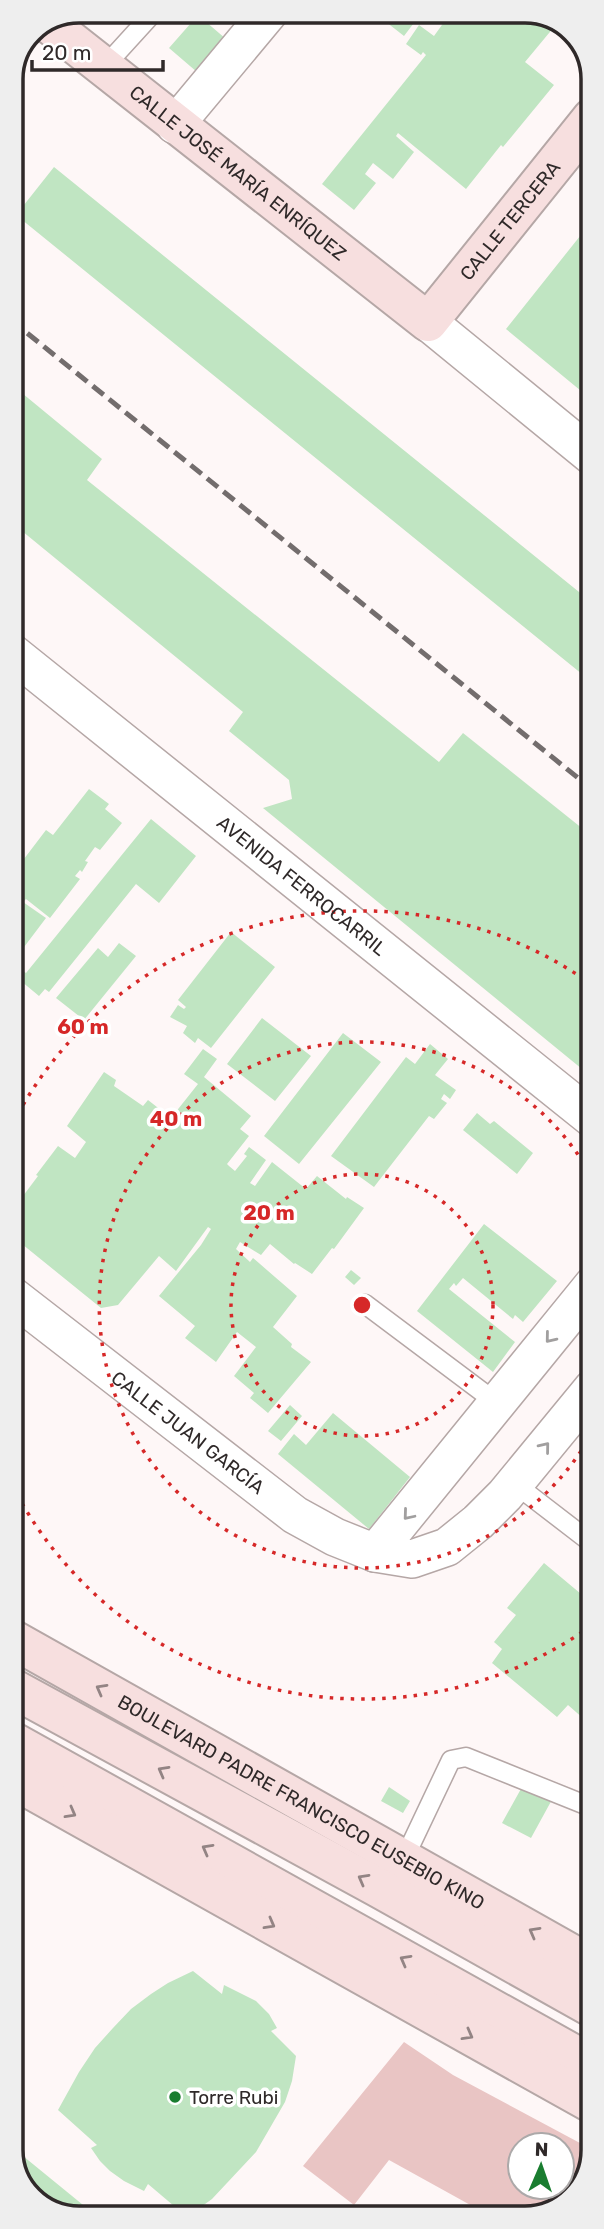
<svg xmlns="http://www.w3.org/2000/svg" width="604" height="2229" viewBox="0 0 604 2229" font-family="Rubik,sans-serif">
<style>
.green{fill:#e9c5c4;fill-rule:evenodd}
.building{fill:#c0e5c2}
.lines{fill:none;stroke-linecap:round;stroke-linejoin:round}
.lane-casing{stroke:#b5a7a6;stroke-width:21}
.street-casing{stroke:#b5a7a6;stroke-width:40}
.secondary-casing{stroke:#b5a7a6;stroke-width:42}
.lane{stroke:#fff;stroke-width:18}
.street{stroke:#fff;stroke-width:37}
.secondary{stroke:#f7dfdf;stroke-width:38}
.rail{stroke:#736d6d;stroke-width:5;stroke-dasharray:14 7;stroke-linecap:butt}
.oneway{stroke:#a19f9f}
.oneway2{stroke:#938484}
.ring{fill:none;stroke:#d62828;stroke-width:3.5;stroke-dasharray:3.5 7}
.poi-dot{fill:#1a7d30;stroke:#fff;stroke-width:2.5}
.labels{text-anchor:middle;stroke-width:7;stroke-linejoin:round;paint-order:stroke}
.street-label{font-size:19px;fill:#2f2929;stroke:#fff}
.poi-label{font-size:19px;fill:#2f2929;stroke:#fff;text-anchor:start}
.rim{fill:none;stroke:#2f2929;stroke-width:3.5}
.centre{fill:#d62828;stroke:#fff;stroke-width:3.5}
.ring-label{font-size:21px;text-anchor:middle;font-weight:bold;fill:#d62828;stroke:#fff;stroke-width:7;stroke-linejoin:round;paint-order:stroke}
</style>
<rect width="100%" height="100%" fill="#fef7f7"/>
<!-- green -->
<path class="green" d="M 404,2042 L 453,2075 L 593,2150 L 579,2192 L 539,2217 L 492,2217 L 389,2160 L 354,2205 L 303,2166 ZM 520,2145 L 562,2145 L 562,2187 L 520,2187 Z"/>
<!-- building -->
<path class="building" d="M 372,11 L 423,11 L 404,36 Z
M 452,11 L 533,11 L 554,27 L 525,62 L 554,85 L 503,147 L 501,145 L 466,189 L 398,133 L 396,136 L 414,152 L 393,179 L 373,163 L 365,174 L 376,183 L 354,210 L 322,184 L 426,55 L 423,52 L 421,55 L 406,44 L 419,25 L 434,36 Z
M 198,15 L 226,39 L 197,72 L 169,48 Z
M 54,167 L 584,596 L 592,585 L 593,683 L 16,215 Z
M 592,221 L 592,311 L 582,321 L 592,329 L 592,400 L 506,329 Z
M 11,384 L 102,459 L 87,480 L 439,762 L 463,733 L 593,837 L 593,1078 L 263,808 L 292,799 L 289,780 L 229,731 L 243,712 L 11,522 Z
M 89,789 L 109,804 L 105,809 L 122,823 L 100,850 L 95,847 L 85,861 L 88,862 L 82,872 L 80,870 L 75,876 L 80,879 L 50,918 L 26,899 L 23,902 L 46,918 L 12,963 L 26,973 L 151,819 L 196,856 L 159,903 L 136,884 L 49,992 L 45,989 L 39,996 L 21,981 L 14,991 L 11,989 L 11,876 L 46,830 L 53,835 Z
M 231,932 L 275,967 L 211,1048 L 198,1038 L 195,1043 L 183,1033 L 187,1026 L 170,1017 L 178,1005 L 184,1009 L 186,1007 L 178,1000 Z
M 119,943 L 136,956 L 84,1020 L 56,998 L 98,948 L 108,957 Z
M 262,1018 L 311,1056 L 275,1101 L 227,1064 Z
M 343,1033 L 381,1062 L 299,1164 L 264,1136 Z
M 430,1044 L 448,1059 L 435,1075 L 456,1090 L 450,1099 L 444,1094 L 441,1099 L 447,1103 L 434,1119 L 429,1116 L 374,1187 L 331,1156 L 406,1057 L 415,1064 Z
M 203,1049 L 217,1059 L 204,1077 L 251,1116 L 240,1129 L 249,1136 L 227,1164 L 229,1166 L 235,1171 L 247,1156 L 244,1154 L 249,1147 L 266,1160 L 250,1183 L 255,1186 L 272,1162 L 306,1189 L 317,1176 L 346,1199 L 347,1197 L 364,1208 L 334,1249 L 332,1248 L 312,1274 L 295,1263 L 294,1264 L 270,1244 L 261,1255 L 240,1242 L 236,1249 L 250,1262 L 253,1258 L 297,1296 L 273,1327 L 292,1344 L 291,1347 L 311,1362 L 268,1413 L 250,1398 L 254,1393 L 234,1376 L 256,1347 L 237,1332 L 216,1362 L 185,1338 L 195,1326 L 159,1296 L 201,1245 L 211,1229 L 208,1227 L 176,1271 L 159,1256 L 118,1305 L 101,1308 L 17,1240 L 19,1227 L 11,1222 L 11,1212 L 38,1176 L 36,1175 L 58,1146 L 75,1158 L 86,1142 L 67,1126 L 104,1072 L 116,1080 L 114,1086 L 143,1106 L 148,1100 L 171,1118 L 198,1084 L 184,1074 Z
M 477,1113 L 490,1124 L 494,1121 L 533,1153 L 517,1174 L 463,1130 Z
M 484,1224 L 557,1281 L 523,1322 L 515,1315 L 513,1319 L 463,1278 L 456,1286 L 454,1283 L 449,1289 L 515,1342 L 493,1372 L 417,1311 Z
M 351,1270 L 361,1278 L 354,1285 L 345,1277 Z
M 290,1405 L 302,1416 L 281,1441 L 268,1431 Z
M 333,1413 L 410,1477 L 369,1529 L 278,1454 L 294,1434 L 306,1445 Z
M 544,1563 L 593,1604 L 593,1727 L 568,1705 L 557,1717 L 492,1663 L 502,1649 L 494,1642 L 516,1615 L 507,1608 Z
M 389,1787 L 410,1801 L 403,1813 L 381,1801 Z
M 522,1787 L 554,1796 L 531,1838 L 502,1823 Z
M 193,1971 L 222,1994 L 224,1985 L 256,2001 L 269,2014 L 277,2028 L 271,2031 L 296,2056 L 292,2081 L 285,2102 L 256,2152 L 212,2199 L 187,2217 L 148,2184 L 144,2191 L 124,2181 L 110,2171 L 100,2161 L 91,2148 L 97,2145 L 58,2110 L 79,2072 L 95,2048 L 113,2028 L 131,2009 L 151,1994 L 168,1983 Z
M 12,2147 L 99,2218 L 70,2218 L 33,2201 L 12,2164 Z"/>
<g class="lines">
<!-- lane casing -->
<g class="lane-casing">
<path id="lane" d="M 104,67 L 155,11
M 365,1304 L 497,1403
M 515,1484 L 593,1544
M 404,1859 L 451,1760 L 466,1757 L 593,1808"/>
</g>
<!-- street casing -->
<g class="street-casing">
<g id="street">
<path d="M 175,125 L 270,11"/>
<path d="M 428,322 L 592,456"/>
<path id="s1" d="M 11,652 L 593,1119"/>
<path id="s2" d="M 11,1295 L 295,1515 L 335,1537 L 375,1553 L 412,1559 L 447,1547 L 478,1522 L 505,1495 L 593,1388"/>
<path d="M 375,1553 L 593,1285"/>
</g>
</g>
<!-- secondary casing -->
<g class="secondary-casing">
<g id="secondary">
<path id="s3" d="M 48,23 L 428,322 L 592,118"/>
<path id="s4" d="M 12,1639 L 593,1966"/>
<path d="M 12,1688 L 379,1888 L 593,2008"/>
<path d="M 12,1741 L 593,2065"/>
<path d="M 12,1779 L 593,2104"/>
</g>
</g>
<!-- lane -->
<use href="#lane" class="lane"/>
<!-- street -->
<use href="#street" class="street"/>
<!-- secondary -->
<use href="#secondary" class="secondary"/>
<!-- rail -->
<path class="rail" d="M 11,320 L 593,790"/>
</g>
<!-- one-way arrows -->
<defs><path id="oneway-chevron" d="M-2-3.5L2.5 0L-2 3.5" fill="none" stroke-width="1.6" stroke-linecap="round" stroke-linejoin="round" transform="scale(1.75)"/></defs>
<g class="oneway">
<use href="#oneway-chevron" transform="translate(550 1338) rotate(129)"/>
<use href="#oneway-chevron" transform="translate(545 1447) rotate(-51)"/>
<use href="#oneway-chevron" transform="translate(408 1515) rotate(130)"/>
</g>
<g class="oneway2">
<use href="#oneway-chevron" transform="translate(101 1689) rotate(-151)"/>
<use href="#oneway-chevron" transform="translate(163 1771) rotate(-151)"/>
<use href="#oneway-chevron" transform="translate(71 1813) rotate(29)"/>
<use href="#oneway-chevron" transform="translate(207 1849) rotate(-151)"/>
<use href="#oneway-chevron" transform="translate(363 1879) rotate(-151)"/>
<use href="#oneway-chevron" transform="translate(270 1924) rotate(29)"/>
<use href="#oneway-chevron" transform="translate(534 1932) rotate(-151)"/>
<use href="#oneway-chevron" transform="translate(405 1960) rotate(-151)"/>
<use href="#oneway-chevron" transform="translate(468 2035) rotate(29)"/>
</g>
<!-- distance rings -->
<g class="ring">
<circle cx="362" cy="1305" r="131"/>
<path d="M592 1433A263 263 0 1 1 592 1177"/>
<path d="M591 1626A394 394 0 0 1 13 1487M13 1123A394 394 0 0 1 591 984"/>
</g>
<!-- markers -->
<circle class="poi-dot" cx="175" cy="2097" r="7"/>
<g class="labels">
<!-- street labels -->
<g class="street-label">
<text dy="7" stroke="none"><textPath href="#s3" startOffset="242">CALLE JOSÉ MARÍA ENRÍQUEZ</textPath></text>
<text dy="7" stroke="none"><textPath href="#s3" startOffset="614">CALLE TERCERA</textPath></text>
<text dy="7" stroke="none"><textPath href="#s1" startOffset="373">AVENIDA FERROCARRIL</textPath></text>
<text dy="7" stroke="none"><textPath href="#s2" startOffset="224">CALLE JUAN GARCÍA</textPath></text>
<text dy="7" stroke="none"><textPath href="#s4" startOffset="332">BOULEVARD PADRE FRANCISCO EUSEBIO KINO</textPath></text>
</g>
<!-- poi labels -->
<g class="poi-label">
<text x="189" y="2104">Torre Rubi</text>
</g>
</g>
<!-- crop -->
<path d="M0 0H604V2229H0ZM79 23H525A56 56 0 0 1 581 79V2150A56 56 0 0 1 525 2206H79A56 56 0 0 1 23 2150V79A56 56 0 0 1 79 23Z" fill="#eee" fill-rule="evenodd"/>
<path class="rim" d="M79 23H525A56 56 0 0 1 581 79V2150A56 56 0 0 1 525 2206H79A56 56 0 0 1 23 2150V79A56 56 0 0 1 79 23Z"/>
<circle cx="362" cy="1305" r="10" class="centre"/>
<g class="ring-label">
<text x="83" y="1034">60 m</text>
<text x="176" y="1126">40 m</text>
<text x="269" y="1220">20 m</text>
</g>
<!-- north arrow -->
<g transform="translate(541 2166) rotate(2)"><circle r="33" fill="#ffffff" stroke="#aca9a9" stroke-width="2"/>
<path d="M0-5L12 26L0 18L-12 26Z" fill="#1a7d30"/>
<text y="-10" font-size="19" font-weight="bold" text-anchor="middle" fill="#2f2929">N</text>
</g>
<!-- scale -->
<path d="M32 60v10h131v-10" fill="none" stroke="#2f2929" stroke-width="3.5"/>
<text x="42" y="60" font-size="21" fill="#2f2929" stroke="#ffffff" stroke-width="5" paint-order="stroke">20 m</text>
</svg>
